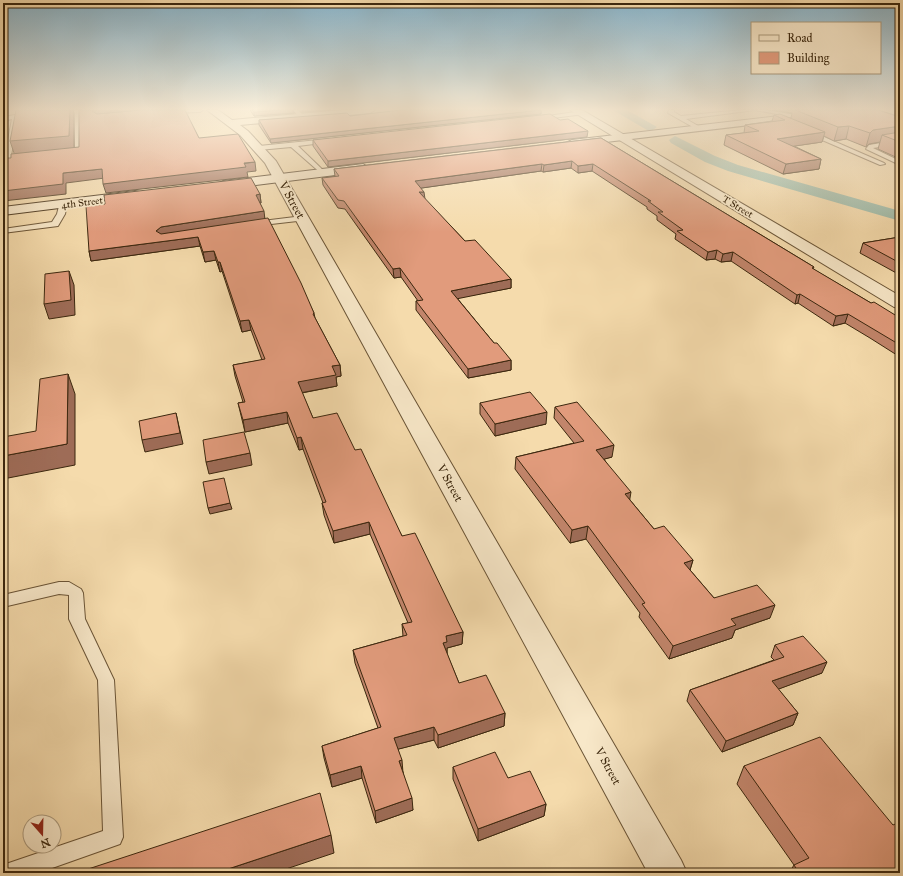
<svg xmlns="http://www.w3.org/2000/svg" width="903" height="876" viewBox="0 0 903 876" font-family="'IM FELL Great Primer',serif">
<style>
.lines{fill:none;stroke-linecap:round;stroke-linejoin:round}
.canal{fill:#9cbbaa;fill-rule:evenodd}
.lane-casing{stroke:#6a5436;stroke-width:2}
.street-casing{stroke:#6a5436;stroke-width:2}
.secondary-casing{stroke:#3b270e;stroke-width:2}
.lane{fill:#f8e8c9;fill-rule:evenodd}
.street{fill:#f8e8c9;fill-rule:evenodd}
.secondary{fill:#f8e8c9;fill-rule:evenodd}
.wall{fill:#c2856b;stroke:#3b270e}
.shaded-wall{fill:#9e6c57;stroke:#3b270e}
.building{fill:#e19b7c;stroke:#3b270e}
.labels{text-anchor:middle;stroke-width:3.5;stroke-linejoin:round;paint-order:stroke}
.far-street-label{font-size:10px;fill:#3b270e;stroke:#f8e8c9}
.street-label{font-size:12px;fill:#3b270e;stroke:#f8e8c9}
</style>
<rect width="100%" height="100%" fill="#f5dbac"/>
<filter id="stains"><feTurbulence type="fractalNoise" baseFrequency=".005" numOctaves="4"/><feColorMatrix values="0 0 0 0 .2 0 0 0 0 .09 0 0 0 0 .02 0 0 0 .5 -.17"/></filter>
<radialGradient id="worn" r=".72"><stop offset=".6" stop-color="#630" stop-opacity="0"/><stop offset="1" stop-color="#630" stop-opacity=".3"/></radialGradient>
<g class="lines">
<!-- canal -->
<path class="canal" d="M 613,110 L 627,110 L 657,127 L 651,131 L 647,130 Z
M 675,136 L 715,156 L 738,165 L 900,211 L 900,221 L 728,171 L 705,162 L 671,143 L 669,140 Z"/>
<!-- lane casing -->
<g class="lane-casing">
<path id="lane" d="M 74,110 L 80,110 L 81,154 L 78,156 L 68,155 L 68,153 L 75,152 Z
M 169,110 L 203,110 L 200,112 L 167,113 Z
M 293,110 L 298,110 L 304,116 L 299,117 Z
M 669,110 L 674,110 L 674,112 L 681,116 L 741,110 L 755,110 L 686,119 L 700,127 L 700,129 L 698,130 L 668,113 Z
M 755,110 L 766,110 L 802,116 L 799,118 Z
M 582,111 L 584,114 L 537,120 L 534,118 Z
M 15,115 L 18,117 L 10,161 L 7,163 L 4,161 L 12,119 L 3,121 L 3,117 Z
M 808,130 L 884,163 L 885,164 L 880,165 L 806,133 L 805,132 Z
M 328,139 L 330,140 L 330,142 L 298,146 L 325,172 L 326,173 L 323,175 L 291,147 L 259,150 L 256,148 L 259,146 Z
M 900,140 L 900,144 L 873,148 L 900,161 L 900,165 L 866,149 L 869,145 Z
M 60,202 L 67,204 L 65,214 L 58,226 L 3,233 L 3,229 L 52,222 L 57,214 Z
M 303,216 L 307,218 L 306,220 L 254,226 L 250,224 L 254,222 Z
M 59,582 L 69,582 L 81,589 L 83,593 L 85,619 L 114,680 L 123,837 L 120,844 L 38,873 L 3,873 L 3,865 L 103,831 L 98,680 L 69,619 L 69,595 L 59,594 L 3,607 L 3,595 Z"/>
</g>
<!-- street casing -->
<g class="street-casing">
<path id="street" d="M 207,110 L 218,110 L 232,120 L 342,110 L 375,110 L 370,113 L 240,125 L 248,131 L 276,161 L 681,860 L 687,873 L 648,873 L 265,163 L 240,135 Z
M 570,110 L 582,110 L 900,296 L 900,308 L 894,307 Z"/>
</g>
<!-- secondary casing -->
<g class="secondary-casing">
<path id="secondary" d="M 830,110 L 857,110 L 852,113 L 572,146 L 566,143 L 572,140 Z
M 363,164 L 369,168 L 367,171 L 223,189 L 216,185 L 223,181 Z
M 135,191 L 140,192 L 142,195 L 140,198 L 3,215 L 3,207 Z"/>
</g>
<!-- lane -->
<use href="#lane" class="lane"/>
<!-- street -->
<use href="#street" class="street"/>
<!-- secondary -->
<use href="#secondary" class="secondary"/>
</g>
<!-- wall -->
<path class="wall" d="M 250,110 L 293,110 L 294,113 L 254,116 Z
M 396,110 L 541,110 L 541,114 L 271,143 L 259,125 L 259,120 L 350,116 L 397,111 Z
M 772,110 L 878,110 L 900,117 L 900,159 L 878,149 L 880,142 L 869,144 L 866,147 L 846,139 L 834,141 L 824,136 L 822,142 L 794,146 L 821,159 L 819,169 L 783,174 L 724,145 L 726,135 L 744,133 L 745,125 L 772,121 L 774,115 L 791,118 L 792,113 Z
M 587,137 L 328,167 L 313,146 L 313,140 Z
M 601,138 L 814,267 L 813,269 L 871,303 L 900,318 L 900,357 L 870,338 L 845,323 L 833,326 L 798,303 L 795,304 L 731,261 L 721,262 L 715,259 L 706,260 L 675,239 L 676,234 L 657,220 L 657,216 L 647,209 L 647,207 L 592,171 L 578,173 L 571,168 L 543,172 L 541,171 L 421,188 L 424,198 L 465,241 L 511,279 L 511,288 L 457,298 L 494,343 L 511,360 L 511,370 L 468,378 L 416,310 L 416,301 L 418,301 L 401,277 L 394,278 L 345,209 L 338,208 L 323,185 L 322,178 L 335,176 L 334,169 Z
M 260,194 L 261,203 L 260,203 L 265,219 L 314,313 L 315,318 L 340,365 L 341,376 L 336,377 L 337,386 L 302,393 L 313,418 L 355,450 L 402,536 L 463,632 L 462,644 L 447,648 L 447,654 L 459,683 L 505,713 L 504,726 L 438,748 L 434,740 L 398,749 L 403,773 L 413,810 L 376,823 L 362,778 L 332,787 L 324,758 L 322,746 L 378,728 L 355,663 L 353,650 L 403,636 L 402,624 L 408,623 L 370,534 L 334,543 L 324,515 L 322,503 L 323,503 L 303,449 L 299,450 L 288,423 L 245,432 L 238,403 L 243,402 L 235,376 L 233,365 L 262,360 L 251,330 L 242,332 L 222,271 L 220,272 L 216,260 L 205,262 L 200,246 L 91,261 L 89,251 Z
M 900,237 L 900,275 L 860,253 L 863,243 Z
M 480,403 L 546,424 L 495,436 L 480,414 Z
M 555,407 L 612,457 L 604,459 L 630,500 L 654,529 L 693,560 L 690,570 L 714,598 L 770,618 L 735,630 L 732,638 L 669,659 L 639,617 L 640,613 L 586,539 L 570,543 L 515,469 L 516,457 L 574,443 L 554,418 Z
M 775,645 L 822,673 L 778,689 L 798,713 L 793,725 L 722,752 L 687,701 L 690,690 L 774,660 L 771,657 Z
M 744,766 L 893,825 L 900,873 L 789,873 L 794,865 L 737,784 Z
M 453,767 L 508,778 L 546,804 L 544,816 L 478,841 L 453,779 Z"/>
<!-- shaded-wall -->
<path class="shaded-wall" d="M 70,110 L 73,110 L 74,113 L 74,151 L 15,156 L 10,141 Z
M 94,110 L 174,110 L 95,119 L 92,111 Z
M 281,110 L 293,110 L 294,113 L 254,116 L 254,112 Z
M 302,110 L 331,110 L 302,112 Z
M 541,110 L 541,114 L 271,143 L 270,139 Z
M 849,126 L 846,139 L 834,141 L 838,127 Z
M 900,126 L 900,139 L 882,135 L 880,142 L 869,144 L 866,147 L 870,133 L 873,130 Z
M 588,131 L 587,137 L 328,167 L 328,161 Z
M 825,132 L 822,142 L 775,149 L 777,139 Z
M 821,159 L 819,169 L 783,174 L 786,164 Z
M 572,161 L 571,168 L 543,172 L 544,165 Z
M 255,162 L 256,171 L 247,172 L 248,177 L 106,193 L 103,184 Z
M 542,164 L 541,171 L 415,189 L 415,181 Z
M 593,164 L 592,171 L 578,173 L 578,166 Z
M 102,169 L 105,178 L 66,183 L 66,194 L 3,201 L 3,191 L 63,173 Z
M 419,192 L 424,192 L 425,199 Z
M 260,194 L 261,203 L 257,203 L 256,195 Z
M 264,211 L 265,220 L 158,241 L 156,231 L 161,227 Z
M 198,237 L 200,246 L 91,261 L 89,251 Z
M 717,250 L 715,259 L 706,260 L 708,252 Z
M 214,251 L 216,260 L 205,262 L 203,252 Z
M 733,252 L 731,261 L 721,262 L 723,254 Z
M 218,262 L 220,262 L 222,271 L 220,272 Z
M 400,268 L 401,277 L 394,278 L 393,269 Z
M 69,271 L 74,285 L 75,315 L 49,319 L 44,304 Z
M 511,279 L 511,288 L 451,300 L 451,291 Z
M 800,294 L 798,303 L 795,304 L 797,295 Z
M 848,314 L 845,323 L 833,326 L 836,316 Z
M 249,320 L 251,330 L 242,332 L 240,321 Z
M 511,360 L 511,370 L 468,378 L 468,369 Z
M 340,365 L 341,376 L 336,377 L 337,386 L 300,393 L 298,382 L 332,366 Z
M 68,374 L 75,394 L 75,465 L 3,479 L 3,456 L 67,444 Z
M 287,412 L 288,423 L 245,432 L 243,420 Z
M 547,412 L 546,424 L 495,436 L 495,424 Z
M 176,413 L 183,444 L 145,452 L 142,440 Z
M 301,437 L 303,449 L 299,450 L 297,438 Z
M 614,445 L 612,457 L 594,462 L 596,450 Z
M 250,453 L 252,465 L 209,474 L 206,462 Z
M 631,492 L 629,504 L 625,494 Z
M 230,503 L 232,509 L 210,514 L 208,508 Z
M 369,522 L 370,534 L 334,543 L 333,531 Z
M 588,526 L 586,539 L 570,543 L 572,530 Z
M 693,560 L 689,573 L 684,563 Z
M 775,605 L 770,618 L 735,630 L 732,638 L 669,659 L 673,646 L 731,619 Z
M 463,632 L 462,644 L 447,648 L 447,654 L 443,643 L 446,636 Z
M 827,662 L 822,673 L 768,693 L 772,681 Z
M 505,713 L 504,726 L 438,748 L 438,735 Z
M 798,713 L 793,725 L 722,752 L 726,741 Z
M 434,727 L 434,740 L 395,750 L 394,738 Z
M 402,760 L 403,773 L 399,761 Z
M 361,766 L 362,778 L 332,787 L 330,775 Z
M 412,798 L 413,810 L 376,823 L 375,811 Z
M 546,804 L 544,816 L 478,841 L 478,829 Z
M 331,835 L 334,853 L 274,873 L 216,873 Z"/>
<!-- building -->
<path class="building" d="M 16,110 L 70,110 L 69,136 L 10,141 Z
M 79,110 L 94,110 L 92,111 L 97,114 L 142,110 L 185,110 L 199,138 L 238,134 L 255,162 L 244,163 L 246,167 L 103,184 L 102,169 L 63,173 L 63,184 L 3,191 L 3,158 L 11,158 L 11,154 L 79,147 Z
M 252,110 L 281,110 L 254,112 Z
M 400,110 L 541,110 L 270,139 L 259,120 L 347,113 L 350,116 L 401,110 Z
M 795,110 L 878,110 L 900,117 L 900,126 L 873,130 L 870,133 L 849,126 L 838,127 Z
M 550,114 L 560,120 L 568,119 L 588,131 L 328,161 L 313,140 Z
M 780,114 L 825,132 L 777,139 L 821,159 L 786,164 L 726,135 L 759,131 L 745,125 L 785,120 L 774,115 Z
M 900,132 L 900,142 L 882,135 Z
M 601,138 L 814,267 L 812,268 L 871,303 L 874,302 L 900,318 L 900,345 L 848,314 L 836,316 L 800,294 L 797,295 L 733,252 L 723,254 L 717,250 L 708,252 L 677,231 L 683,230 L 658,212 L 663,212 L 648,201 L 651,201 L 593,164 L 578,166 L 572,161 L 544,165 L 542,164 L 415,181 L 424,192 L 419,192 L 465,241 L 475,240 L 511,279 L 451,291 L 494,343 L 497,343 L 511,360 L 468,369 L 416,301 L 423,300 L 400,268 L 393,269 L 344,201 L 338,200 L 322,178 L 339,176 L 334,169 Z
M 251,178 L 260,194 L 256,195 L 264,211 L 161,227 L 156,231 L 161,234 L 268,218 L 301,283 L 314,313 L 313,314 L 340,365 L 332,366 L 336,375 L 298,382 L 313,418 L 337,413 L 355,450 L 361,449 L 402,536 L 415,533 L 463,632 L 446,636 L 447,642 L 443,643 L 459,683 L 486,675 L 505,713 L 438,735 L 434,727 L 394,738 L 402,760 L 399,761 L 412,798 L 375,811 L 361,766 L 330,775 L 322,746 L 381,727 L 353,650 L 407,635 L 402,624 L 412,622 L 369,522 L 333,531 L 322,503 L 326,502 L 301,437 L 297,438 L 287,412 L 243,420 L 238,403 L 245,402 L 233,365 L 265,359 L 249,320 L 240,321 L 220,262 L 218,262 L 214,251 L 203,252 L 198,237 L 89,251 L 86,206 L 105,204 L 104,195 Z
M 900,237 L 900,263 L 863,243 Z
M 69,271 L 71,300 L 44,304 L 45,274 Z
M 68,374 L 67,444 L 3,456 L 3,437 L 36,431 L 40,379 Z
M 530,392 L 547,412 L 495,424 L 480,403 Z
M 577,402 L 614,445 L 596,450 L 631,492 L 625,494 L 654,529 L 664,526 L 693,560 L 684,563 L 714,598 L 757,585 L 775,605 L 731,619 L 736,625 L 673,646 L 642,604 L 645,603 L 588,526 L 572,530 L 516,457 L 584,441 L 555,407 Z
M 176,413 L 180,433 L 142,440 L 139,421 Z
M 244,432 L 250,453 L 206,462 L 203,440 Z
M 224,478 L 230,503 L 208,508 L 203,482 Z
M 803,636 L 827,662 L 772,681 L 798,713 L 726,741 L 690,690 L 784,657 L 775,645 Z
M 820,737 L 893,825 L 900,822 L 900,873 L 799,873 L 794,865 L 809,858 L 744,766 Z
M 495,752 L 508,778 L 530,771 L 546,804 L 478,829 L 453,767 Z
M 320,793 L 331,835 L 216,873 L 76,873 Z"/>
<!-- sky -->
<linearGradient id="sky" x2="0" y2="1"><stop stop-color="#89b7cf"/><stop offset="0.47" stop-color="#faefda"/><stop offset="1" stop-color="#faefda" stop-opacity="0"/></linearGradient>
<rect width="903" height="232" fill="url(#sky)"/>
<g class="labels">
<!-- far-street labels -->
<g class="far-street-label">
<text transform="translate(82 202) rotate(-7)" y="4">4th Street</text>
<text transform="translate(738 206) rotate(31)" y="4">T Street</text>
</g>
<!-- street labels -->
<g class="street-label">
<text transform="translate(292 200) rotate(61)" y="4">V Street</text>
<text transform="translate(450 483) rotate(61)" y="4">V Street</text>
<text transform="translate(608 766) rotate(61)" y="4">V Street</text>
</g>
</g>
<!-- margin -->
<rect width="903" height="876" fill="none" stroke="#f5dbac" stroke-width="16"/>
<rect x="4" y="4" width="895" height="868" fill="none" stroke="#3b270e" stroke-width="2"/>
<rect x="8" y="8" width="887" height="860" fill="none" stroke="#3b270e"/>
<!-- legend -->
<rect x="751" y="22" width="130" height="52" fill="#f8e8c9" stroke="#ac9b7e"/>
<rect x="759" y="35" width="20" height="6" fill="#f8e8c9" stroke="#ac9b7e"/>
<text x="787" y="42" font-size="12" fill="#3b270e">Road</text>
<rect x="759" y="52" width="20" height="12" fill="#e19b7c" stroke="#ac9b7e"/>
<text x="787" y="62" font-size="12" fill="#3b270e">Building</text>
<!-- north arrow -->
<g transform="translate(42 834) rotate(160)"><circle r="19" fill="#f8e8c9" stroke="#ac9b7e"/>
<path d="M0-3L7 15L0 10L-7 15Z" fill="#8f2418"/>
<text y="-6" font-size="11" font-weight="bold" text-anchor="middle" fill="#3b270e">N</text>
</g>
<rect width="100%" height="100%" filter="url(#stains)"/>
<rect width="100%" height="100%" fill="url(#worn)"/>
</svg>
